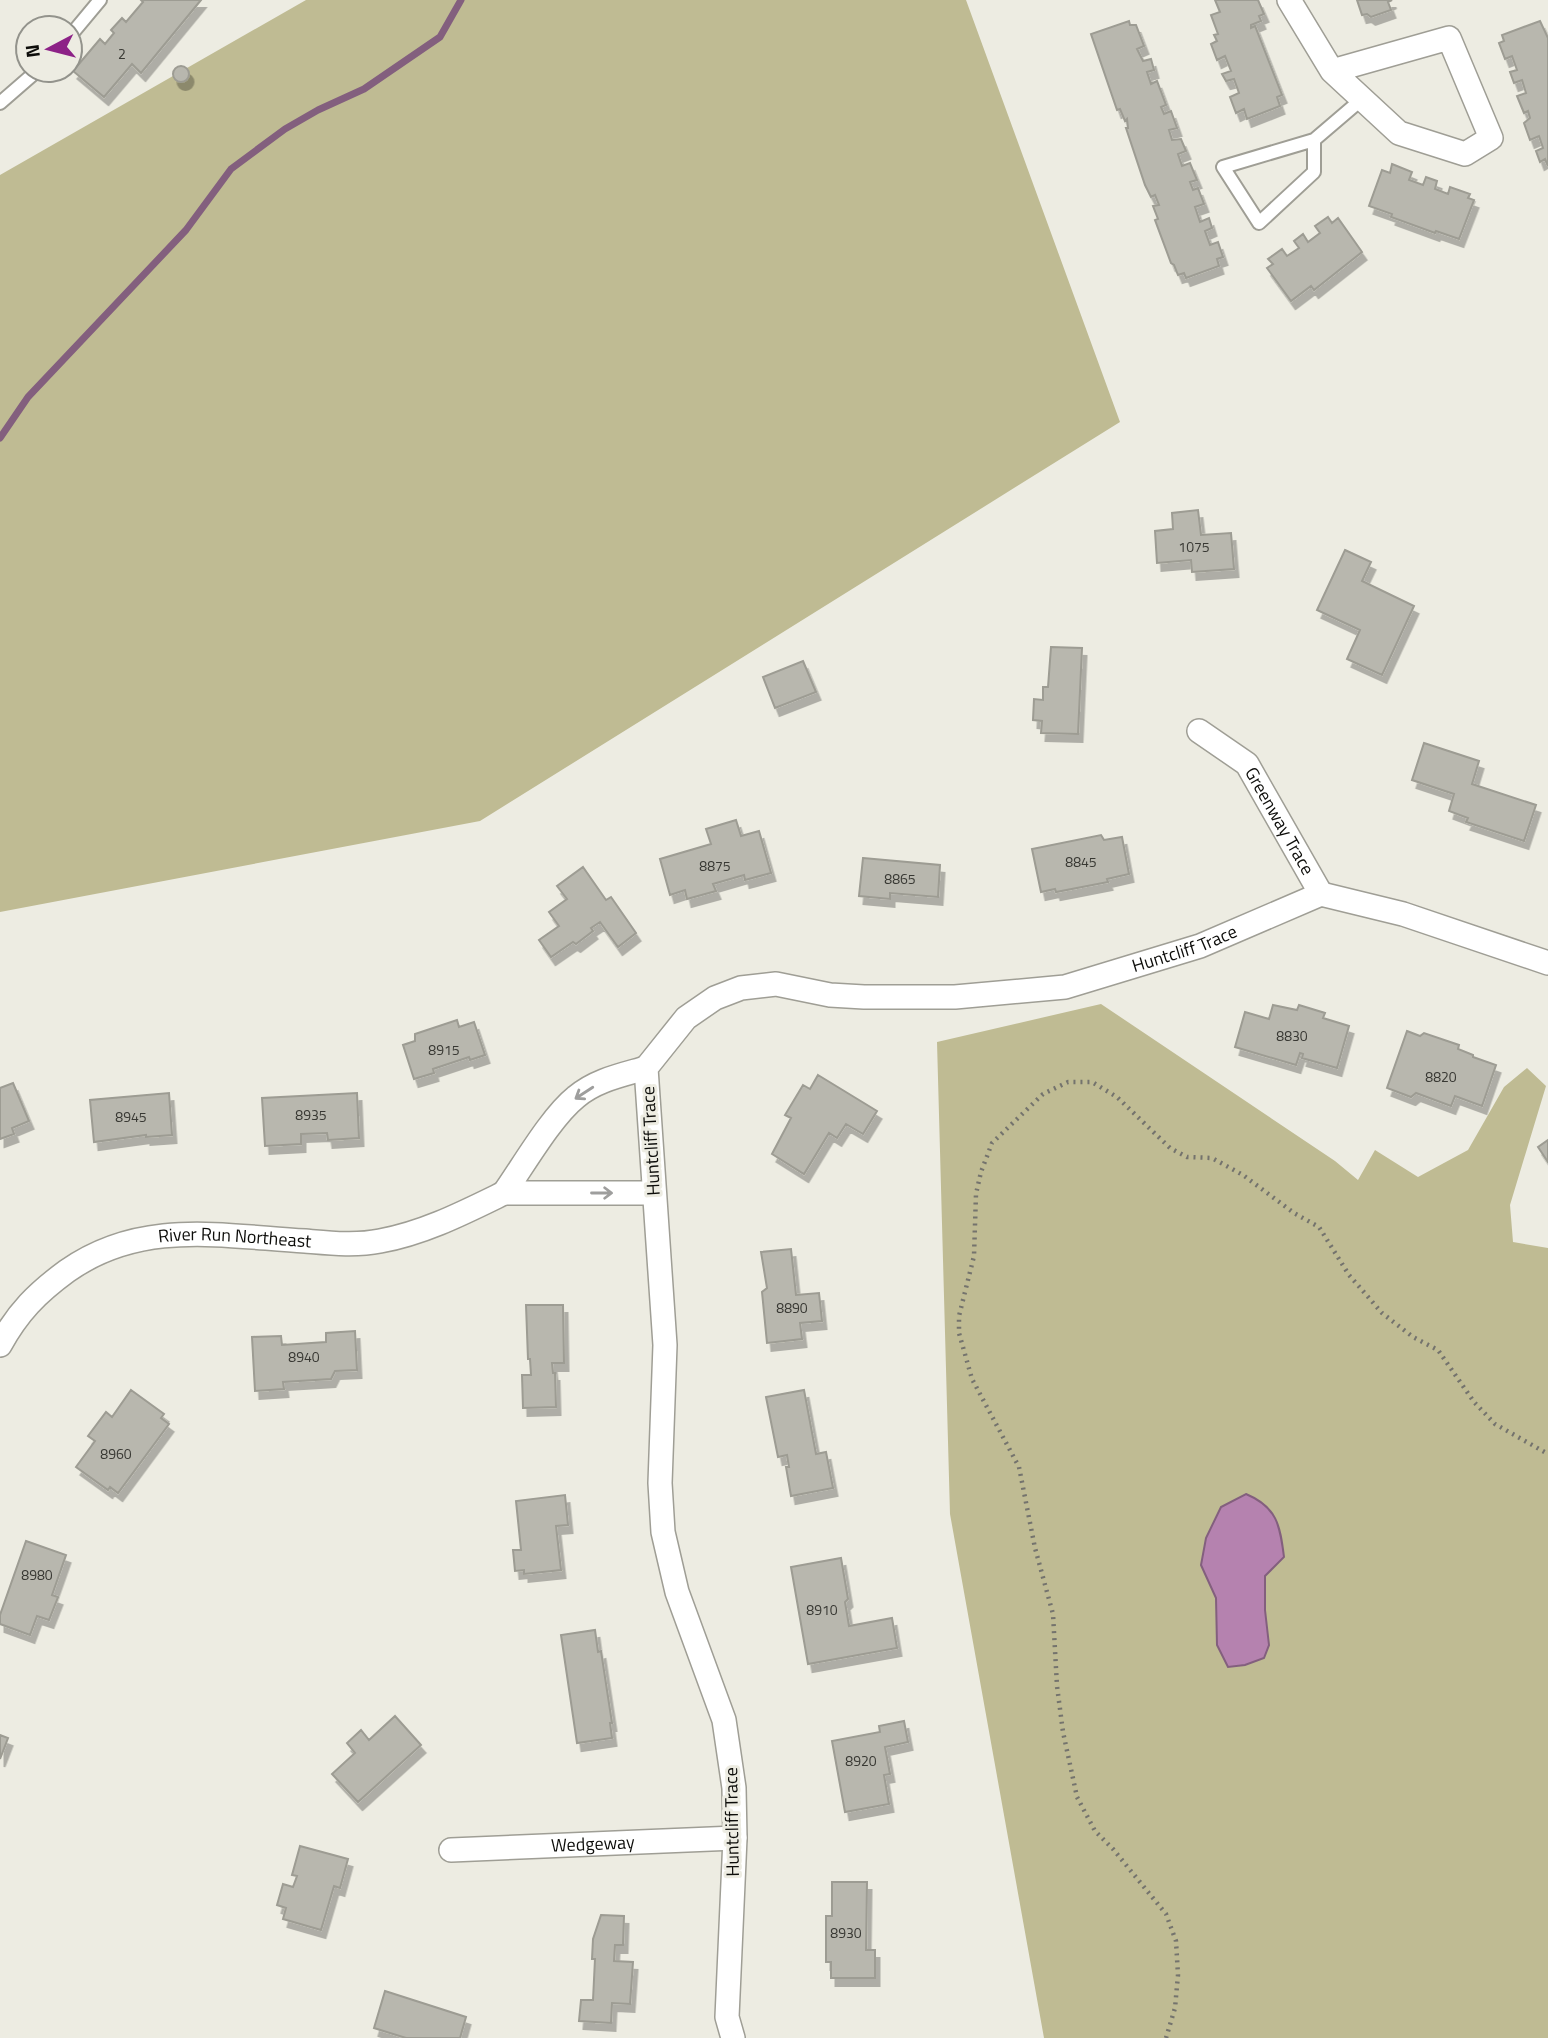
<svg xmlns="http://www.w3.org/2000/svg" width="1548" height="2038" viewBox="0 0 1548 2038" font-family="'Titillium Web',sans-serif">
<style>
.green{fill:#bfbb93}
.water{fill:#b582af;stroke:#835f7e;stroke-width:2}
.lines{fill:none;stroke-linecap:round;stroke-linejoin:round}
.stream{stroke:#835f7e;stroke-width:7}
.building{fill:#b8b7ae;stroke:#9d9c93;stroke-width:2;filter:url(#shadow)}
.service-casing{stroke:#9f9e95;stroke-width:16}
.minor-casing{stroke:#9f9e95;stroke-width:26}
.path{stroke:#74736d;stroke-width:4.5;stroke-dasharray:2 5;stroke-linecap:butt}
.service{stroke:#fff;stroke-width:12}
.minor{stroke:#fff;stroke-width:23}
.oneway{stroke:#9e9e9d}
.labels{text-anchor:middle;stroke-width:6;stroke-linejoin:round;paint-order:stroke}
.number-label{font-size:14px;fill:#383833}
.street-label{font-size:18px;fill:#0d0d0a;stroke:#edece2}
</style>
<defs>
<filter id="shadow"><feDropShadow dx="4.5" dy="8" stdDeviation="0" flood-color="#0004"/></filter>
</defs>
<rect width="100%" height="100%" fill="#edece2"/>
<!-- green -->
<path class="green" d="M 306,0 L 966,0 L 1120,422 L 480,821 L 0,912 L 0,175 Z
M 1101,1004 L 1335,1161 L 1358,1180 L 1375,1150 L 1418,1177 L 1468,1150 L 1504,1087 L 1527,1068 L 1546,1086 L 1510,1205 L 1513,1242 L 1548,1248 L 1548,2038 L 1044,2038 L 950,1514 L 937,1042 Z"/>
<!-- water -->
<path class="water" d="M 1246,1494 C 1277,1507 1280,1525 1284,1557 L 1265,1576 L 1265,1610 L 1269,1645 L 1264,1658 L 1245,1665 L 1228,1667 L 1217,1645 L 1216,1598 L 1201,1565 L 1206,1538 L 1221,1507 Z"/>
<g class="lines">
<!-- stream -->
<path class="stream" d="M 0,438 L 28,397 L 186,230 L 231,169 L 285,129 L 318,110 L 364,89 L 440,37 L 461,0"/>
</g>
<!-- building -->
<path class="building" d="M 201,0 L 141,73 L 132,64 L 104,97 L 73,71 L 100,39 L 105,44 L 114,33 L 111,30 L 122,18 L 126,22 L 143,2 L 141,0 Z
M 1215,0 L 1258,0 L 1264,14 L 1259,16 L 1261,21 L 1251,25 L 1251,28 L 1255,26 L 1282,95 L 1277,97 L 1280,106 L 1247,119 L 1244,109 L 1236,113 L 1230,97 L 1239,93 L 1234,79 L 1226,81 L 1222,74 L 1231,71 L 1225,56 L 1217,60 L 1211,44 L 1217,41 L 1214,35 L 1218,34 L 1211,15 L 1220,12 Z
M 1357,0 L 1392,0 L 1388,2 L 1391,10 L 1371,17 L 1367,14 L 1362,15 Z
M 1129,21 L 1130,25 L 1136,25 L 1144,46 L 1137,49 L 1143,61 L 1151,59 L 1154,70 L 1147,72 L 1151,84 L 1157,81 L 1166,105 L 1161,107 L 1164,114 L 1171,111 L 1177,128 L 1169,130 L 1172,140 L 1181,139 L 1186,151 L 1178,154 L 1182,166 L 1190,163 L 1197,180 L 1190,182 L 1193,190 L 1198,188 L 1204,204 L 1195,207 L 1200,222 L 1209,218 L 1212,228 L 1205,231 L 1210,245 L 1218,242 L 1223,257 L 1217,259 L 1219,266 L 1186,278 L 1184,273 L 1178,275 L 1174,265 L 1171,263 L 1155,220 L 1158,219 L 1153,206 L 1159,205 L 1155,195 L 1151,197 L 1145,185 L 1126,128 L 1128,128 L 1127,119 L 1125,121 L 1120,109 L 1117,110 L 1091,34 Z
M 1540,21 L 1548,38 L 1548,166 L 1545,159 L 1540,162 L 1536,151 L 1543,148 L 1539,136 L 1530,140 L 1524,123 L 1530,118 L 1528,111 L 1524,113 L 1517,96 L 1526,93 L 1522,80 L 1514,83 L 1510,72 L 1517,70 L 1512,56 L 1505,59 L 1499,43 L 1504,41 L 1502,35 Z
M173 74a8 8 0 1 1 16 0a8 8 0 1 1-16 0Z
M 1392,164 L 1412,172 L 1409,180 L 1423,185 L 1426,177 L 1437,181 L 1435,189 L 1448,194 L 1450,187 L 1470,194 L 1468,198 L 1474,200 L 1459,239 L 1436,231 L 1435,233 L 1391,217 L 1392,214 L 1369,206 L 1382,170 L 1390,173 Z
M 1328,217 L 1332,223 L 1338,218 L 1362,252 L 1314,290 L 1311,286 L 1291,301 L 1267,268 L 1273,264 L 1268,259 L 1282,249 L 1287,256 L 1299,248 L 1294,241 L 1303,234 L 1308,242 L 1320,233 L 1315,226 Z
M 1198,510 L 1201,535 L 1231,533 L 1234,569 L 1192,572 L 1191,560 L 1157,563 L 1155,531 L 1173,529 L 1172,513 Z
M 1345,550 L 1371,562 L 1362,581 L 1414,606 L 1382,675 L 1347,659 L 1360,630 L 1317,610 Z
M 1051,647 L 1082,648 L 1078,734 L 1041,733 L 1042,721 L 1033,720 L 1034,699 L 1043,700 L 1043,687 L 1048,687 Z
M 803,661 L 816,692 L 775,708 L 763,677 Z
M 1424,743 L 1479,761 L 1472,784 L 1536,805 L 1524,841 L 1466,822 L 1468,818 L 1449,811 L 1454,794 L 1412,780 Z
M 736,820 L 741,836 L 759,831 L 771,873 L 745,880 L 744,875 L 713,884 L 716,891 L 687,899 L 685,890 L 670,895 L 660,859 L 711,844 L 706,829 Z
M 1101,835 L 1104,840 L 1122,837 L 1129,874 L 1107,879 L 1108,882 L 1056,892 L 1055,889 L 1041,892 L 1032,849 Z
M 863,858 L 940,865 L 938,897 L 890,893 L 890,899 L 859,896 Z
M 583,867 L 606,900 L 611,897 L 636,933 L 618,947 L 600,922 L 591,928 L 593,931 L 576,944 L 573,942 L 551,957 L 539,940 L 559,926 L 549,912 L 567,899 L 557,886 Z
M 1273,1005 L 1297,1010 L 1299,1005 L 1325,1013 L 1323,1018 L 1349,1026 L 1337,1068 L 1302,1058 L 1303,1054 L 1300,1053 L 1296,1065 L 1235,1047 L 1245,1012 L 1269,1019 Z
M 457,1020 L 459,1027 L 474,1022 L 485,1055 L 470,1060 L 469,1057 L 433,1069 L 434,1073 L 414,1079 L 403,1045 L 415,1041 L 415,1034 Z
M 1407,1031 L 1420,1036 L 1424,1033 L 1459,1045 L 1458,1049 L 1473,1055 L 1473,1057 L 1496,1065 L 1482,1106 L 1455,1096 L 1451,1106 L 1416,1093 L 1411,1097 L 1387,1088 Z
M 818,1075 L 877,1111 L 863,1134 L 846,1124 L 837,1138 L 829,1133 L 804,1174 L 772,1154 L 791,1118 L 785,1115 L 803,1085 L 810,1089 Z
M 13,1083 L 29,1121 L 12,1128 L 14,1134 L 0,1139 L 0,1088 Z
M 169,1093 L 172,1135 L 146,1137 L 146,1135 L 94,1142 L 90,1100 Z
M 357,1093 L 359,1138 L 328,1140 L 327,1133 L 301,1134 L 301,1144 L 265,1146 L 262,1098 Z
M 1548,1140 L 1548,1162 L 1538,1147 Z
M 791,1249 L 796,1295 L 819,1293 L 822,1321 L 800,1323 L 802,1339 L 767,1343 L 762,1292 L 767,1288 L 761,1252 Z
M 526,1305 L 563,1305 L 564,1363 L 552,1363 L 553,1373 L 555,1373 L 556,1407 L 523,1408 L 522,1375 L 531,1375 L 530,1359 L 528,1359 Z
M 355,1331 L 357,1370 L 335,1371 L 331,1379 L 283,1382 L 284,1389 L 255,1391 L 252,1337 L 281,1336 L 282,1345 L 326,1342 L 326,1333 Z
M 131,1390 L 164,1414 L 161,1418 L 169,1424 L 118,1493 L 110,1487 L 108,1490 L 76,1467 L 95,1441 L 88,1436 L 106,1412 L 112,1417 Z
M 804,1390 L 816,1454 L 826,1452 L 833,1488 L 791,1496 L 786,1467 L 789,1467 L 787,1455 L 778,1457 L 766,1397 Z
M 565,1495 L 568,1525 L 556,1526 L 561,1570 L 524,1574 L 524,1570 L 515,1571 L 513,1550 L 521,1550 L 516,1501 Z
M 26,1541 L 66,1555 L 52,1595 L 58,1597 L 49,1620 L 37,1616 L 30,1635 L 0,1624 L 0,1615 Z
M 841,1558 L 848,1599 L 845,1602 L 849,1626 L 892,1618 L 897,1648 L 808,1664 L 791,1567 Z
M 595,1630 L 598,1652 L 601,1651 L 612,1723 L 610,1723 L 612,1738 L 577,1743 L 561,1635 Z
M 395,1716 L 421,1745 L 358,1802 L 332,1774 L 355,1753 L 347,1743 L 361,1730 L 369,1740 Z
M 904,1721 L 908,1742 L 885,1747 L 890,1774 L 884,1775 L 889,1804 L 845,1812 L 832,1741 L 880,1732 L 879,1726 Z
M 0,1735 L 8,1738 L 0,1759 Z
M 300,1846 L 348,1859 L 340,1888 L 334,1886 L 321,1930 L 283,1919 L 286,1908 L 277,1905 L 283,1884 L 293,1887 L 297,1876 L 292,1875 Z
M 832,1882 L 867,1882 L 866,1950 L 875,1950 L 875,1978 L 831,1978 L 831,1962 L 826,1962 L 826,1916 L 832,1916 Z
M 601,1915 L 624,1916 L 623,1945 L 615,1945 L 614,1961 L 633,1962 L 630,2004 L 612,2003 L 611,2023 L 579,2021 L 581,2000 L 593,2000 L 595,1959 L 592,1959 L 593,1939 Z
M 385,1991 L 466,2017 L 460,2038 L 406,2038 L 374,2028 Z"/>
<g class="lines">
<!-- service casing -->
<g class="service-casing">
<path id="service" d="M 70,36 L 100,0
M 0,103 L 38,70
M 1314,140 L 1314,172 L 1259,223 L 1223,167 L 1314,140 L 1362,99"/>
</g>
<!-- minor casing -->
<g class="minor-casing">
<g id="minor">
<path d="M 1289,0 L 1332,71 L 1399,133 L 1465,154 L 1491,138 L 1449,38 L 1332,71"/>
<path id="s1" d="M 1199,731 L 1247,764 L 1321,894"/>
<path d="M 646,1068 C 622,1075 596,1080 576,1097 C 551,1117 523,1166 504,1193 L 653,1193"/>
<path id="s2" d="M 0,1345 C 18,1312 37,1293 67,1271 C 141,1219 220,1236 305,1241 C 329,1243 355,1246 380,1241 C 424,1233 463,1213 504,1193"/>
<path id="s3" d="M 451,1850 L 735,1838"/>
<path id="s4" d="M 733,2038 L 727,2017 L 735,1838 L 734,1788 L 724,1720 L 677,1592 L 663,1532 L 660,1483 L 665,1345 L 646,1068 L 686,1018 L 715,998 L 741,988 L 776,984 L 830,995 L 864,997 L 955,997 L 1065,987 L 1200,946 L 1321,894 L 1403,914 L 1548,963"/>
</g>
</g>
<!-- path -->
<path class="path" d="M 1166,2038 L 1175,2008 L 1178,1975 L 1176,1941 L 1166,1914 L 1113,1849 L 1095,1831 L 1077,1797 L 1063,1732 L 1057,1686 L 1053,1614 L 1035,1548 L 1019,1467 L 972,1379 L 959,1333 L 959,1316 L 974,1256 L 976,1194 L 981,1172 L 992,1143 L 1043,1094 L 1068,1082 L 1092,1082 L 1117,1097 L 1170,1148 L 1187,1157 L 1212,1158 L 1243,1175 L 1294,1213 L 1319,1227 L 1349,1275 L 1382,1313 L 1413,1337 L 1438,1350 L 1474,1402 L 1495,1424 L 1548,1454"/>
<!-- service -->
<use href="#service" class="service"/>
<!-- minor -->
<use href="#minor" class="minor"/>
</g>
<!-- one-way arrows -->
<defs><path id="oneway-shaft" d="M-6 0H5M1.5-3L5.5 0L1.5 3" fill="none" stroke-width="1.6" stroke-linecap="round" stroke-linejoin="round" transform="scale(1.75)"/></defs>
<g class="oneway">
<use href="#oneway-shaft" transform="translate(584 1093) rotate(147)"/>
<use href="#oneway-shaft" transform="translate(602 1193)"/>
</g>
<g class="labels">
<!-- number labels -->
<g class="number-label">
<text x="122" y="59">2</text>
<text x="1194" y="552">1075</text>
<text x="1081" y="867">8845</text>
<text x="715" y="871">8875</text>
<text x="900" y="884">8865</text>
<text x="1292" y="1041">8830</text>
<text x="444" y="1055">8915</text>
<text x="1441" y="1082">8820</text>
<text x="311" y="1120">8935</text>
<text x="131" y="1122">8945</text>
<text x="792" y="1313">8890</text>
<text x="304" y="1362">8940</text>
<text x="116" y="1459">8960</text>
<text x="37" y="1580">8980</text>
<text x="822" y="1615">8910</text>
<text x="861" y="1766">8920</text>
<text x="846" y="1938">8930</text>
</g>
<!-- street labels -->
<g class="street-label">
<text dy="6" stroke="none"><textPath href="#s1" startOffset="124">Greenway Trace</textPath></text>
<text dy="6" stroke="none"><textPath href="#s4" startOffset="1561">Huntcliff Trace</textPath></text>
<text transform="translate(651 1141) rotate(-93)" y="6">Huntcliff Trace</text>
<text dy="6" stroke="none"><textPath href="#s2" startOffset="276">River Run Northeast</textPath></text>
<text transform="translate(732 1822) rotate(-91)" y="6">Huntcliff Trace</text>
<text dy="6" stroke="none"><textPath href="#s3" startOffset="142">Wedgeway</textPath></text>
</g>
</g>
<!-- north arrow -->
<g transform="translate(49 49) rotate(263)"><circle r="33" fill="#edece2" stroke="#93938c" stroke-width="2"/>
<path d="M0-5L12 26L0 18L-12 26Z" fill="#8d2287"/>
<text y="-10" font-size="19" font-weight="bold" text-anchor="middle" fill="#0d0d0a">N</text>
</g>
</svg>
